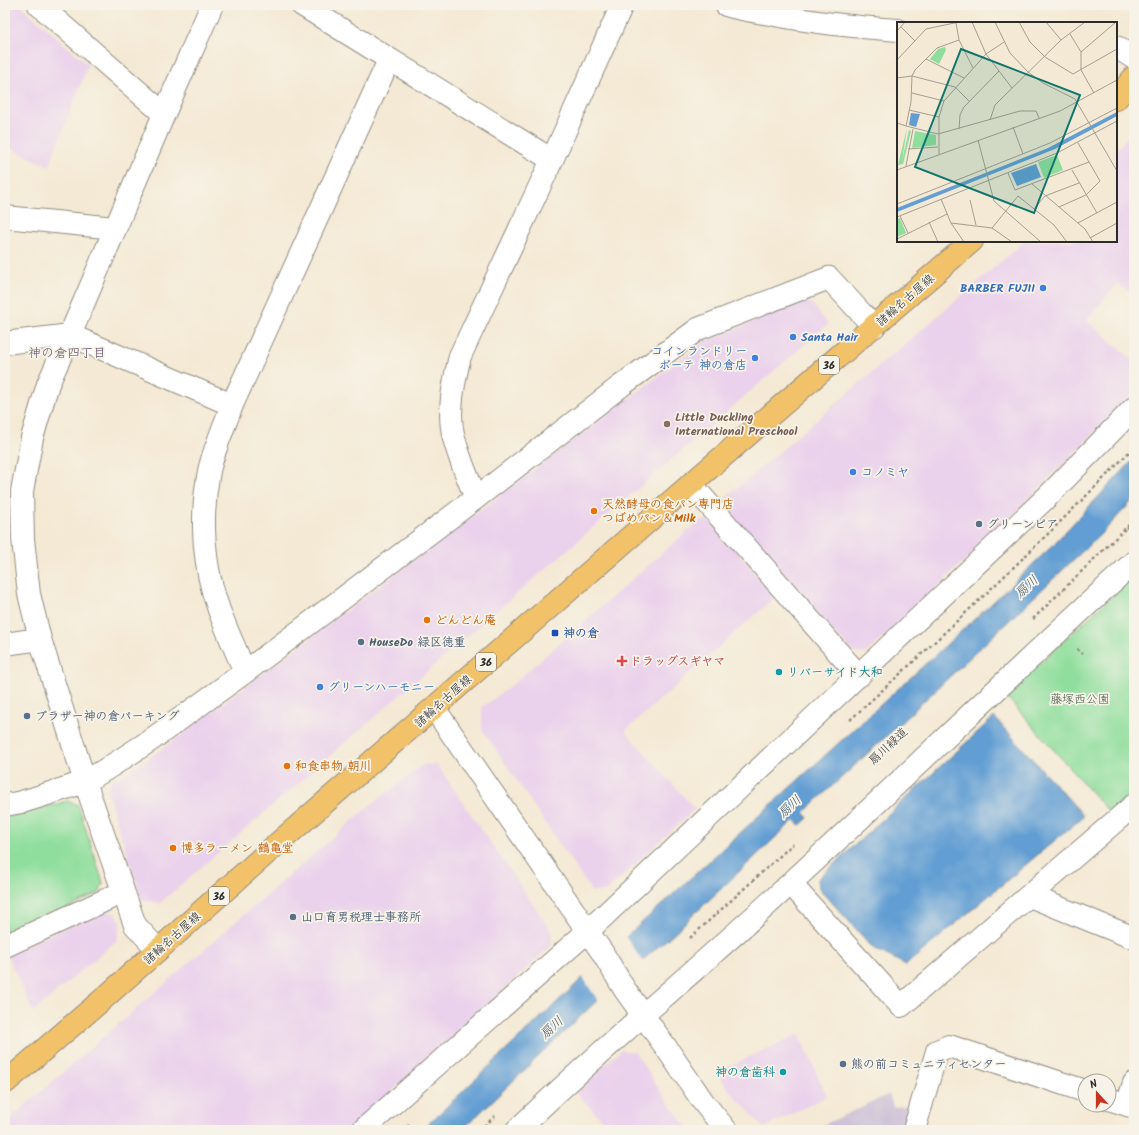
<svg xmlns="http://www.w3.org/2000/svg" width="1139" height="1135" viewBox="0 0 1139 1135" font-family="Kalam,'Klee One',sans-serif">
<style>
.built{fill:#ead1ec}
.industrial{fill:#cabfd6}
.green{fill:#90de9d;stroke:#5e8464}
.water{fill:#629ed3;stroke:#46647f}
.pier{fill:#f4e9d4}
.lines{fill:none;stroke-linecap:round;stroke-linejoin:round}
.minor-casing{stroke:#908a80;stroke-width:24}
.tertiary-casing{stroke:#908a80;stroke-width:24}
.primary-casing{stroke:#908a80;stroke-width:24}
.path{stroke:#908a80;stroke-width:2.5;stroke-dasharray:3 3;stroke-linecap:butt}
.minor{stroke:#fff;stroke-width:22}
.tertiary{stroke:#fff;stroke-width:22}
.primary{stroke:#f2c26a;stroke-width:22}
.shop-dot{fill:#3f7fe0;stroke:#f7f3e8;stroke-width:1.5}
.education-dot{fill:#8d6e63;stroke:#f7f3e8;stroke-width:1.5}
.food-dot{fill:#e8710a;stroke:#f7f3e8;stroke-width:1.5}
.service-dot{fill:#5c6f8a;stroke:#f7f3e8;stroke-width:1.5}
.transit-dot{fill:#1a4fb4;stroke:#f7f3e8;stroke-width:1.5}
.health-dot{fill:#e0444e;stroke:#f7f3e8;stroke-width:1.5}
.culture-dot{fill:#0f9aa8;stroke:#f7f3e8;stroke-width:1.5}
.labels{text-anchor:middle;stroke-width:3.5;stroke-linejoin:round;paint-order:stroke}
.shield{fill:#f7f3e8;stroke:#686764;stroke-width:1}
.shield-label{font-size:11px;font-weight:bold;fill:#2b2b2b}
.shop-label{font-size:12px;font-weight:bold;fill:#366cbe;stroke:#f7f3e8;text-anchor:start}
.street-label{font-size:12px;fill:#2b2b2b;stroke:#f7f3e8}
.education-label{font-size:12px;font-weight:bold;fill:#785e54;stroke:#f7f3e8;text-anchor:start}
.food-label{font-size:12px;font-weight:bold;fill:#c56008;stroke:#f7f3e8;text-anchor:start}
.service-label{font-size:12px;font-weight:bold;fill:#4e5e75;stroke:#f7f3e8;text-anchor:start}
.transit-label{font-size:12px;font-weight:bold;fill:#164399;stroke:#f7f3e8;text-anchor:start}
.health-label{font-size:12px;font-weight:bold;fill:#be3a42;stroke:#f7f3e8;text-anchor:start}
.culture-label{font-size:12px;font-weight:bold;fill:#0d838f;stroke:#f7f3e8;text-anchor:start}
.park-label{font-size:12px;fill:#445848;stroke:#f7f3e8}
.neighbourhood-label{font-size:13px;fill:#60536b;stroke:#f7f3e8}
.water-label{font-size:13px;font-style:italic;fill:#41596e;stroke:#f7f3e8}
.inset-road{fill:none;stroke:#a49d90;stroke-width:1}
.view{fill:#0f766e;fill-opacity:0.15;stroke:#0f766e;stroke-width:2}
.inset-edge{fill:none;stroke:#2b2b2b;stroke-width:2}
</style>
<rect width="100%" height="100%" fill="#f7f3e8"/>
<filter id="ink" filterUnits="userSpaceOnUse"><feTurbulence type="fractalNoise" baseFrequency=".025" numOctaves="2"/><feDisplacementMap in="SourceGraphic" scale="8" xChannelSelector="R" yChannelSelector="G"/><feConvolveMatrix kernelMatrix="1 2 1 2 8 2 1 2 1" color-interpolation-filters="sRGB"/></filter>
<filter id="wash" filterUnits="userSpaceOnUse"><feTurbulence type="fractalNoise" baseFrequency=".012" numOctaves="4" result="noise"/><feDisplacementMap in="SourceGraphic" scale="16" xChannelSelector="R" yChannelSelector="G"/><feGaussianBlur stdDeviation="0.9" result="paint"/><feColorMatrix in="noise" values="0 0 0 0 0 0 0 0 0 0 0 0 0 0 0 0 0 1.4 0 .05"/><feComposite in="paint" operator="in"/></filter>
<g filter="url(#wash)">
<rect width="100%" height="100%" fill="#f4e9d4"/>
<!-- built -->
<path class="built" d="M 5,5 L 20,5 L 88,65 L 49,166 L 5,146 Z
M 1134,129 L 1134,296 L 1118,283 L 1086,320 L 1134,361 L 1134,392 L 1012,516 L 865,654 L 853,653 L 725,510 L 727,497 L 1025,241 L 1116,241 L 1116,151 Z
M 808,299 L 828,324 L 160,903 L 142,899 L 107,791 L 111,781 L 129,771 L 165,747 L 704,342 Z
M 699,521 L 710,521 L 776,596 L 625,731 L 695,809 L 605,892 L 592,892 L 482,729 L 482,707 L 512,685 Z
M 424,764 L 437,765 L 552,932 L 551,946 L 349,1130 L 5,1130 L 5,1123 L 361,813 Z
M 103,910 L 115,913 L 121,921 L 120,930 L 119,930 L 117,940 L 33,1012 L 7,954 Z
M 799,1034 L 827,1096 L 764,1128 L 730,1091 L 717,1072 Z
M 621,1050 L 635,1052 L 670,1105 L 690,1130 L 612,1130 L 575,1092 Z"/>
<!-- industrial -->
<path class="industrial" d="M 889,1094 L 893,1107 L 910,1106 L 903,1130 L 813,1130 Z"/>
<!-- green -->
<path class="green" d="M 1134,576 L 1134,790 L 1109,812 L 1005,695 Z
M 67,801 L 78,805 L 103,883 L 99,893 L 5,938 L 5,817 L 47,807 Z"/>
<!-- water -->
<path class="water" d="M 1134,459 L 1134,499 L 1105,530 L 891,732 L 804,812 L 808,818 L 800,825 L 794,820 L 673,934 L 606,992 L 462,1130 L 422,1130 L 626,937 L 990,605 L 1049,549 Z
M 994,717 L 1084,816 L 906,965 L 873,948 L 819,888 L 818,879 Z"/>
<!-- pier -->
<path class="pier" d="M 625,936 L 643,962 L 598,1001 L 582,976 Z"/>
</g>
<g filter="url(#ink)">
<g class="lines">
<!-- minor casing -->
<g class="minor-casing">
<path id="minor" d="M 39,5 L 164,114
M 302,5 L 552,160
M 5,217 L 115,228
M 5,343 L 70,335 L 232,405
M 691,484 L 859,676
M 476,498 C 468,479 459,458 454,438 C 447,413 454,381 460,356 L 552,160 L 622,5
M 5,644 L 40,639
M 245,672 C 236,651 227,631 219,610 C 203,567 200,517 209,471 C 214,449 224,427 232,405 L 389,60
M 5,805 L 22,802 L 85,782 L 108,768 L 148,742 L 245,672 L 476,498 L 622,385 L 698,329 L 829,278 L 874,327
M 791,884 L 901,1006 L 1134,805
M 1030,896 L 1134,938
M 5,946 L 123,892
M 158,950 L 135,925 L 85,782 L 40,639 L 29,594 L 23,539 L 22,491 L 32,438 L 48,384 L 70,335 L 164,114 L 212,5
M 1109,1099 L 1134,1107
M 1127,1105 L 1134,1083
M 363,1130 L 588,931 L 1047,497 L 1134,408
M 517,1130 C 606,1044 702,966 792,882 C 907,776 1018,667 1134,562
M 914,1130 L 937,1051 L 949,1046 L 1085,1091"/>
</g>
<!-- tertiary casing -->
<g class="tertiary-casing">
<path id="tertiary" d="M 726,5 C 742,10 759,12 775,15 C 816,23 857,27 898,30
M 1116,47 L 1134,58
M 434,708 L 602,952 L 625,990 L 665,1046 L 704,1103 L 726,1130"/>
</g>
<!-- primary casing -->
<g class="primary-casing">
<path id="primary" d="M 1116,99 L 1134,77
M 5,1083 L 102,1000 L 268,852 L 691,484 L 972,241"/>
</g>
<!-- path -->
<path class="path" d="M 1127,527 L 1134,534
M 1033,619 L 1134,520
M 1077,649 L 1083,654
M 850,720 C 947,631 1043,542 1134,447
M 690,938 L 793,844
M 404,1130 L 409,1125
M 480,1130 L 495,1116"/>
<!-- minor -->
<use href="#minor" class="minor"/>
<!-- tertiary -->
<use href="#tertiary" class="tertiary"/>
<!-- primary -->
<use href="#primary" class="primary"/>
</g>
</g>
<!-- markers -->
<g class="shop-dot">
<circle cx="1043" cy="288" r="4"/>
<circle cx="793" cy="337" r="4"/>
<circle cx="755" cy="358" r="4"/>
<circle cx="853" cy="472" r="4"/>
<circle cx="320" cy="687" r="4"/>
</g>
<circle class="education-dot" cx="667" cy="424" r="4"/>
<g class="food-dot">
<circle cx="594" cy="511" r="4"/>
<circle cx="427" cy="620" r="4"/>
<circle cx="287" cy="766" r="4"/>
<circle cx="173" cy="848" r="4"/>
</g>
<g class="service-dot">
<circle cx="979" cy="524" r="4"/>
<circle cx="361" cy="642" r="4"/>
<circle cx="27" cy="716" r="4"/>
<circle cx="293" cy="917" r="4"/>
<circle cx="843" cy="1064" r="4"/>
</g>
<rect class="transit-dot" x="551" y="629" width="8" height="8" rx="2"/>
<path class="health-dot" d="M620 655h4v4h4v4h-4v4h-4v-4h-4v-4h4z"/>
<g class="culture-dot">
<circle cx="779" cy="672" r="4"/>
<circle cx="783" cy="1072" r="4"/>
</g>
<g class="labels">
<!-- shield labels -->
<g class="shield">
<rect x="819" y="356" width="20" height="18" rx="3"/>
<rect x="476" y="653" width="20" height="18" rx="3"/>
<rect x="209" y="887" width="20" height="18" rx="3"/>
</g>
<g class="shield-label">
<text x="829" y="369">36</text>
<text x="486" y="666">36</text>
<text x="219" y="900">36</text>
</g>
<!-- shop labels -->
<g class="shop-label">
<text x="1035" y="292" text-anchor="end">BARBER FUJII</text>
<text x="801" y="341">Santa Hair</text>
<text x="747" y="355" text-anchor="end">コインランドリー<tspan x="747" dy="14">ボーテ 神の倉店</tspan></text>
<text x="861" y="476">コノミヤ</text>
<text x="328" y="691">グリーンハーモニー</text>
</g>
<!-- street labels -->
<g class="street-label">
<text transform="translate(905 300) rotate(-41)" y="4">諸輪名古屋線</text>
<text transform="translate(443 701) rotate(-42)" y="4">諸輪名古屋線</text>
<text transform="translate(888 746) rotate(-43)" y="4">扇川緑道</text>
<text transform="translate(172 938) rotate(-42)" y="4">諸輪名古屋線</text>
</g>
<!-- education labels -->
<g class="education-label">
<text x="675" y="421">Little Duckling<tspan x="675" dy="14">International Preschool</tspan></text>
</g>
<!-- food labels -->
<g class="food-label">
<text x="602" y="508">天然酵母の食パン専門店<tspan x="602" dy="14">つばめパン＆Milk</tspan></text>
<text x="435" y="624">どんどん庵</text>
<text x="295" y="770">和食串物 朝川</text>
<text x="181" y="852">博多ラーメン 鶴亀堂</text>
</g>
<!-- service labels -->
<g class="service-label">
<text x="987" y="528">グリーンピア</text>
<text x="369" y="646">HouseDo 緑区徳重</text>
<text x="35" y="720">ブラザー神の倉パーキング</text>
<text x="301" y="921">山口育男税理士事務所</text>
<text x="851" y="1068">熊の前コミュニティセンター</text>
</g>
<!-- transit labels -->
<g class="transit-label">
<text x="563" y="637">神の倉</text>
</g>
<!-- health labels -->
<g class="health-label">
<text x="630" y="665">ドラッグスギヤマ</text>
</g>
<!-- culture labels -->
<g class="culture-label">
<text x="787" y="676">リバーサイド大和</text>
<text x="775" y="1076" text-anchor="end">神の倉歯科</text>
</g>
<!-- park labels -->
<g class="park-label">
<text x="1080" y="703">藤塚西公園</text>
</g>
<!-- neighbourhood labels -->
<g class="neighbourhood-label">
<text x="67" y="357">神の倉四丁目</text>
</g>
<!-- water labels -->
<g class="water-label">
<text transform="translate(1026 586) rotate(-43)" y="5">扇川</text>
<text transform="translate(789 806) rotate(-43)" y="5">扇川</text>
<text transform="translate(551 1027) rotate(-43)" y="5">扇川</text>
</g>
</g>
<!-- overview -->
<g transform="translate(897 22)">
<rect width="220" height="220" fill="#f4e9d4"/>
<path d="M 48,25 L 49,28 L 42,42 L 33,37 L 41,27 ZM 10,106 L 5,139 L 12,108 L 14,109 L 6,142 L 1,143 ZM 18,109 L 39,113 L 39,123 L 15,126 ZM 160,133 L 166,148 L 147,156 L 141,140 ZM 3,196 L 9,211 L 0,215 L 0,197 Z" fill="#90de9d"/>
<path d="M 220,90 L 220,94 L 158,127 L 0,190 L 0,186 L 151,126 ZM 14,91 L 23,92 L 19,105 L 12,103 ZM 139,142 L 144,155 L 120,164 L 114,151 Z" fill="#629ed3"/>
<path class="inset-road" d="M 75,0 L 89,32 L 115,66M 98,0 L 113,31 L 131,50 L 146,61 L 178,77 L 220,149M 122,0 L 133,20 L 148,35 L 176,52 L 220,27M 149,0 L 164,18M 59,1 L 62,18 L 76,46M 4,5 L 18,19M 0,9 L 8,0M 173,12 L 184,30 L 184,48 L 197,71M 184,30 L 219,0M 29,37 L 67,56M 0,38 L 29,7 L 62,0M 0,56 L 15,54 L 58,65 L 72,79M 15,71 L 47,79M 12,88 L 42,95M 93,98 L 98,83 L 164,18 L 188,0M 0,101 L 9,104 L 14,80 L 15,54 L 18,48 L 40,26 L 62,18M 9,104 L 41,112 L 123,89 L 139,89 L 142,96M 116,105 L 126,132M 62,107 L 63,93 L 67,85 L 102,49M 81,118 L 97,179 L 144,220M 11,127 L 41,125M 42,132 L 42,95 L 47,79 L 89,32 L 107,20M 9,144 L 16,107M 0,148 L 163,89 L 220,58M 175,148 L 200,191M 111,151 L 118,168 L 192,140M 135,162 L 188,207 L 196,220M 44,177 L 54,201 L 67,220M 73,178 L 79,203M 0,182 L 153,121 L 220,86M 162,185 L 189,173 L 203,159 L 181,121M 137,187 L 148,174 L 182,161M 3,194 L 11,211M 0,195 L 160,131 L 220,99M 32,200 L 41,220M 54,201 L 95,206M 181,201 L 220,180M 193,216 L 220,201M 0,217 L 50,192M 115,220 L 95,206 L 121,174 L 157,203 L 170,220"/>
<path class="view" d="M 64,27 L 183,73 L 137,191 L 18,145 Z"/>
<rect width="220" height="220" class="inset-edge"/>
</g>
<!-- margin -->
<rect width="1139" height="1135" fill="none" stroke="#f7f3e8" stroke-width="20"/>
<!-- north arrow -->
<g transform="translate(1097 1093) rotate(339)"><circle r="19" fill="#f7f3e8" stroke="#a5a39c"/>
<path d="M0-3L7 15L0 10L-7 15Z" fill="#c8321e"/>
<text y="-6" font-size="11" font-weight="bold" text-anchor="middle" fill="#2b2b2b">N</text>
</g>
</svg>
